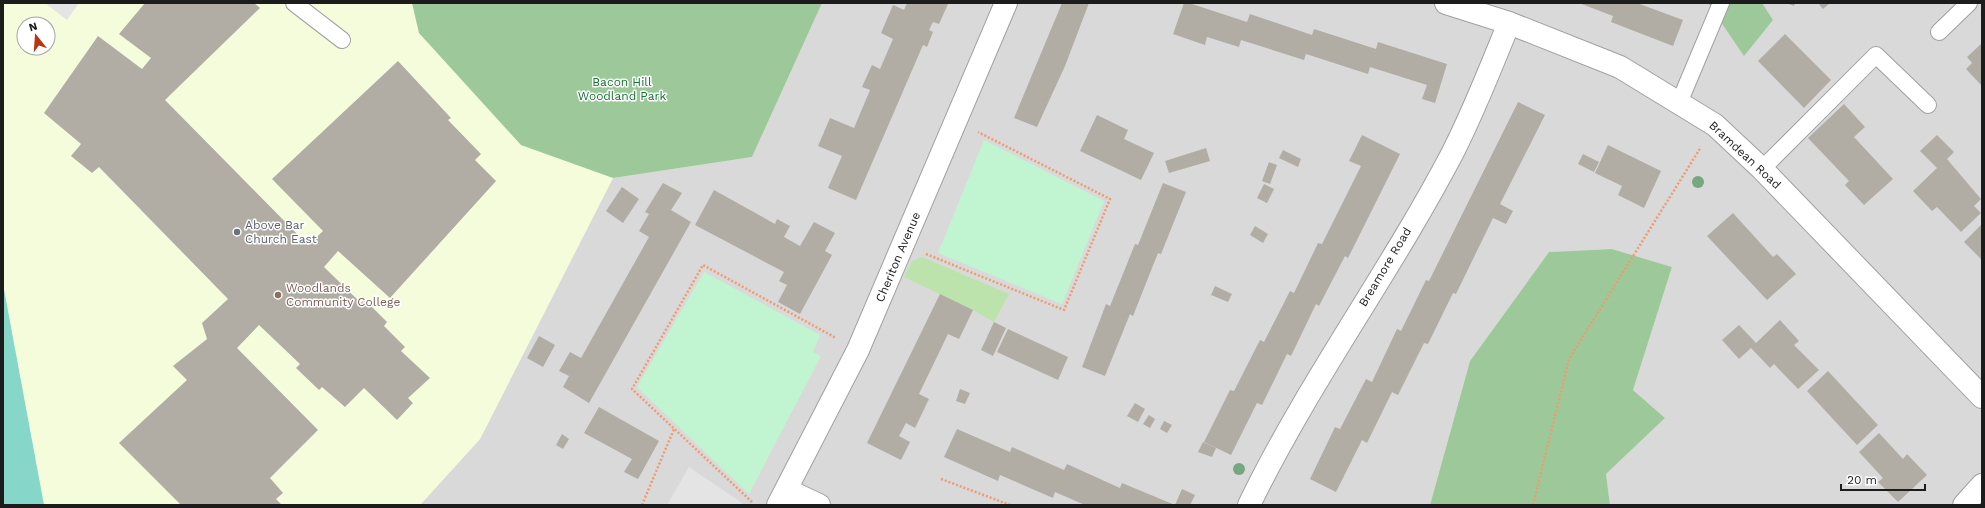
<svg xmlns="http://www.w3.org/2000/svg" width="1985" height="508" viewBox="0 0 1985 508" font-family="'Work Sans',sans-serif">
<style>
.residential{fill:#dad9d9}
.education{fill:#f5fcdc;fill-rule:evenodd}
.grass{fill:#bbe3ab}
.forest{fill:#9dc99a}
.park{fill:#c1f4d1}
.pitch{fill:#86d6c9}
.parking{fill:#e4e4e4}
.building{fill:#b1ada5}
.lines{fill:none;stroke-linecap:round;stroke-linejoin:round}
.lane-casing{stroke:#a0a0a0;stroke-width:18}
.street-casing{stroke:#a0a0a0;stroke-width:24}
.path{stroke:#ee9a72;stroke-width:2.5;stroke-dasharray:2 2;stroke-linecap:butt}
.lane{stroke:#fff;stroke-width:16}
.street{stroke:#fff;stroke-width:22}
.tree{fill:#75a780}
.worship-dot{fill:#6b7280;stroke:#fff;stroke-width:1.5}
.education-dot{fill:#8d6e63;stroke:#fff;stroke-width:1.5}
.labels{text-anchor:middle;stroke-width:3;stroke-linejoin:round;paint-order:stroke}
.park-label{font-size:12px;fill:#147030;stroke:#fff}
.street-label{font-size:12px;fill:#1c1c1c;stroke:#fff}
.worship-label{font-size:12px;fill:#5b616d;stroke:#fff;text-anchor:start}
.education-label{font-size:12px;fill:#785e54;stroke:#fff;text-anchor:start}
</style>
<rect width="100%" height="100%" fill="#ecebe2"/>
<!-- residential -->
<path class="residential" d="M 822,3 L 1982,3 L 1982,505 L 1610,505 L 1606,474 L 1665,418 L 1633,390 L 1672,267 L 1612,249 L 1549,252 L 1470,361 L 1430,505 L 420,505 L 480,439 L 613,178 L 752,157 Z"/>
<!-- education -->
<path class="education" d="M 3,3 L 412,3 L 419,33 L 521,145 L 613,178 L 480,439 L 420,505 L 3,505 ZM 24,24 L 48,24 L 48,48 L 24,48 Z"/>
<!-- grass -->
<path class="grass" d="M 922,257 L 1009,294 L 994,322 L 973,310 L 904,277 L 912,261 Z"/>
<!-- forest -->
<path class="forest" d="M 412,3 L 822,3 L 752,157 L 613,178 L 521,145 L 419,33 Z
M 1708,3 L 1762,3 L 1773,20 L 1744,56 Z
M 1612,249 L 1672,267 L 1633,390 L 1665,418 L 1606,474 L 1610,505 L 1430,505 L 1470,361 L 1549,252 Z"/>
<!-- park -->
<path class="park" d="M 984,140 L 1104,201 L 1062,304 L 938,253 Z
M 704,272 L 820,335 L 813,352 L 821,356 L 749,494 L 637,387 Z"/>
<!-- pitch -->
<path class="pitch" d="M 3,284 L 44,505 L 3,505 Z"/>
<!-- parking -->
<path class="parking" d="M 45,3 L 79,3 L 67,20 Z
M 689,467 L 742,503 L 741,505 L 667,505 Z"/>
<!-- building -->
<path class="building" d="M 145,3 L 254,3 L 260,8 L 165,100 L 308,245 L 323,231 L 272,179 L 398,61 L 451,118 L 448,120 L 481,154 L 475,160 L 496,181 L 390,298 L 338,251 L 324,267 L 361,303 L 364,299 L 387,322 L 384,326 L 405,347 L 401,351 L 430,378 L 408,398 L 413,403 L 397,420 L 364,388 L 345,407 L 322,387 L 319,390 L 296,368 L 300,364 L 259,325 L 237,348 L 318,430 L 270,478 L 283,493 L 276,499 L 282,505 L 181,505 L 119,443 L 187,380 L 173,366 L 207,339 L 202,323 L 228,299 L 99,167 L 92,173 L 71,156 L 81,144 L 44,113 L 98,36 L 142,69 L 151,58 L 119,34 Z
M 907,3 L 948,4 L 939,24 L 933,22 L 929,30 L 933,32 L 927,47 L 923,45 L 856,200 L 828,188 L 842,156 L 818,146 L 830,118 L 854,128 L 870,90 L 862,87 L 872,65 L 880,69 L 893,39 L 881,33 L 893,5 L 904,10 Z
M 1062,3 L 1089,3 L 1065,66 L 1037,127 L 1014,118 Z
M 1184,3 L 1189,3 L 1247,22 L 1250,14 L 1312,35 L 1314,29 L 1376,49 L 1378,42 L 1447,64 L 1435,103 L 1422,99 L 1427,85 L 1370,67 L 1368,74 L 1306,54 L 1304,60 L 1241,40 L 1239,47 L 1207,37 L 1205,45 L 1173,34 Z
M 1579,3 L 1637,3 L 1683,20 L 1673,46 L 1611,22 L 1613,16 Z
M 1786,3 L 1795,3 L 1794,6 Z
M 1818,3 L 1830,3 L 1823,9 Z
M 1785,34 L 1831,80 L 1804,108 L 1758,61 Z
M 1981,44 L 1982,45 L 1982,86 L 1966,69 L 1972,63 L 1967,57 Z
M 1518,102 L 1545,115 L 1500,204 L 1513,211 L 1506,224 L 1493,218 L 1456,294 L 1453,293 L 1428,344 L 1424,343 L 1398,395 L 1392,392 L 1367,443 L 1362,440 L 1336,492 L 1310,479 L 1335,427 L 1340,429 L 1366,379 L 1372,382 L 1397,329 L 1401,331 L 1426,280 L 1429,281 Z
M 1844,104 L 1865,127 L 1854,137 L 1893,179 L 1864,205 L 1845,185 L 1849,181 L 1808,138 Z
M 1097,115 L 1128,130 L 1124,139 L 1154,153 L 1141,180 L 1080,151 Z
M 1362,135 L 1400,154 L 1348,258 L 1345,256 L 1319,306 L 1316,304 L 1291,356 L 1287,354 L 1262,405 L 1257,403 L 1231,455 L 1204,442 L 1230,390 L 1234,391 L 1260,340 L 1264,342 L 1290,291 L 1294,293 L 1318,243 L 1322,244 L 1361,166 L 1349,161 Z
M 1937,135 L 1954,152 L 1947,159 L 1981,199 L 1974,206 L 1981,213 L 1961,232 L 1937,207 L 1932,211 L 1913,191 L 1937,168 L 1920,151 Z
M 1608,145 L 1661,171 L 1644,208 L 1618,195 L 1622,186 L 1595,173 Z
M 1206,148 L 1210,161 L 1169,173 L 1165,161 Z
M 1283,150 L 1301,159 L 1298,167 L 1279,158 Z
M 1583,154 L 1599,162 L 1594,172 L 1578,164 Z
M 1269,162 L 1277,165 L 1270,184 L 1262,181 Z
M 663,183 L 682,193 L 671,210 L 691,222 L 589,403 L 563,387 L 569,376 L 559,371 L 570,352 L 581,358 L 649,237 L 639,231 L 649,214 L 645,212 Z
M 1163,183 L 1186,192 L 1161,254 L 1158,253 L 1133,316 L 1130,314 L 1105,376 L 1082,367 L 1106,304 L 1110,306 L 1135,244 L 1138,245 Z
M 1264,184 L 1274,189 L 1267,203 L 1257,198 Z
M 622,187 L 639,199 L 623,223 L 606,211 Z
M 714,190 L 775,224 L 777,219 L 790,226 L 784,237 L 800,246 L 814,222 L 835,233 L 825,251 L 832,255 L 800,314 L 778,302 L 787,285 L 779,281 L 784,272 L 695,225 Z
M 1733,213 L 1773,257 L 1777,254 L 1796,274 L 1767,300 L 1707,236 Z
M 1982,224 L 1982,260 L 1964,242 Z
M 1255,226 L 1268,234 L 1263,243 L 1250,235 Z
M 1215,286 L 1232,294 L 1228,302 L 1211,295 Z
M 940,294 L 973,310 L 959,339 L 948,334 L 919,394 L 929,399 L 915,428 L 906,423 L 899,436 L 910,442 L 901,460 L 867,443 Z
M 1780,320 L 1799,341 L 1794,345 L 1819,370 L 1798,389 L 1774,364 L 1770,368 L 1751,348 L 1739,359 L 1722,340 L 1739,325 L 1756,343 Z
M 994,322 L 1006,328 L 993,356 L 981,350 Z
M 1008,329 L 1068,357 L 1058,380 L 997,352 Z
M 539,336 L 555,345 L 543,367 L 527,358 Z
M 1828,371 L 1878,425 L 1857,445 L 1807,391 Z
M 960,389 L 970,393 L 965,404 L 956,401 Z
M 1135,403 L 1145,409 L 1138,422 L 1127,416 Z
M 599,407 L 659,441 L 638,479 L 624,472 L 632,459 L 584,433 Z
M 1149,415 L 1155,419 L 1150,428 L 1143,424 Z
M 1164,421 L 1172,425 L 1167,433 L 1160,429 Z
M 957,429 L 1010,452 L 1012,447 L 1064,470 L 1067,464 L 1120,488 L 1122,483 L 1175,505 L 1085,505 L 1055,492 L 1053,498 L 1000,475 L 998,481 L 944,457 Z
M 1879,433 L 1903,459 L 1907,454 L 1927,475 L 1898,502 L 1878,482 L 1883,478 L 1859,452 Z
M 562,434 L 569,439 L 563,449 L 556,445 Z
M 1203,442 L 1216,448 L 1212,457 L 1198,452 Z
M 1182,489 L 1195,495 L 1190,505 L 1175,505 Z"/>
<g class="lines">
<!-- lane casing -->
<g class="lane-casing">
<path id="lane" d="M 294,3 L 342,40
M 1939,32 L 1969,3
M 1679,103 L 1721,3
M 1762,169 L 1876,55 L 1928,105"/>
</g>
<!-- street casing -->
<g class="street-casing">
<path id="street" d="M 1446,3 L 1509,23 L 1620,67 L 1715,125 L 1762,169 L 1982,397
M 787,490 L 819,505
M 778,505 L 858,350 L 1006,3
M 1249,505 C 1308,383 1389,274 1452,154 C 1474,111 1491,67 1509,23
M 1964,505 L 1982,485"/>
</g>
<!-- path -->
<path class="path" d="M 926,254 L 1064,310 L 1110,199 L 978,132
M 941,479 L 1010,505
M 752,502 L 632,389 L 703,265 L 836,338
M 642,505 L 674,429
M 1533,505 L 1569,359 L 1701,147"/>
<!-- lane -->
<use href="#lane" class="lane"/>
<!-- street -->
<use href="#street" class="street"/>
</g>
<!-- trees -->
<g class="tree">
<circle cx="1698" cy="182" r="6"/>
<circle cx="1239" cy="469" r="6"/>
</g>
<!-- markers -->
<circle class="worship-dot" cx="237" cy="232" r="4"/>
<circle class="education-dot" cx="278" cy="295" r="4"/>
<g class="labels">
<!-- park labels -->
<g class="park-label">
<text x="622" y="86">Bacon Hill<tspan x="622" dy="14">Woodland Park</tspan></text>
</g>
<!-- street labels -->
<g class="street-label">
<text transform="translate(1745 155) rotate(43)" y="4">Bramdean Road</text>
<text transform="translate(898 257) rotate(-67)" y="4">Cheriton Avenue</text>
<text transform="translate(1385 267) rotate(-59)" y="4">Breamore Road</text>
</g>
<!-- worship labels -->
<g class="worship-label">
<text x="245" y="229">Above Bar<tspan x="245" dy="14">Church East</tspan></text>
</g>
<!-- education labels -->
<g class="education-label">
<text x="286" y="292">Woodlands<tspan x="286" dy="14">Community College</tspan></text>
</g>
</g>
<!-- border -->
<rect width="1985" height="508" fill="none" stroke="#1c1c1c" stroke-width="8"/>
<!-- north arrow -->
<g transform="translate(36 36) rotate(343)"><circle r="19" fill="#ffffff" stroke="#a4a4a4"/>
<path d="M0-3L7 15L0 10L-7 15Z" fill="#b83510"/>
<text y="-6" font-size="11" font-weight="bold" text-anchor="middle" fill="#1c1c1c">N</text>
</g>
<!-- scale -->
<path d="M1841 484v6h84v-6" fill="none" stroke="#1c1c1c" stroke-width="2"/>
<text x="1847" y="484" font-size="12" fill="#1c1c1c" stroke="#ffffff" stroke-width="3" paint-order="stroke">20 m</text>
</svg>
